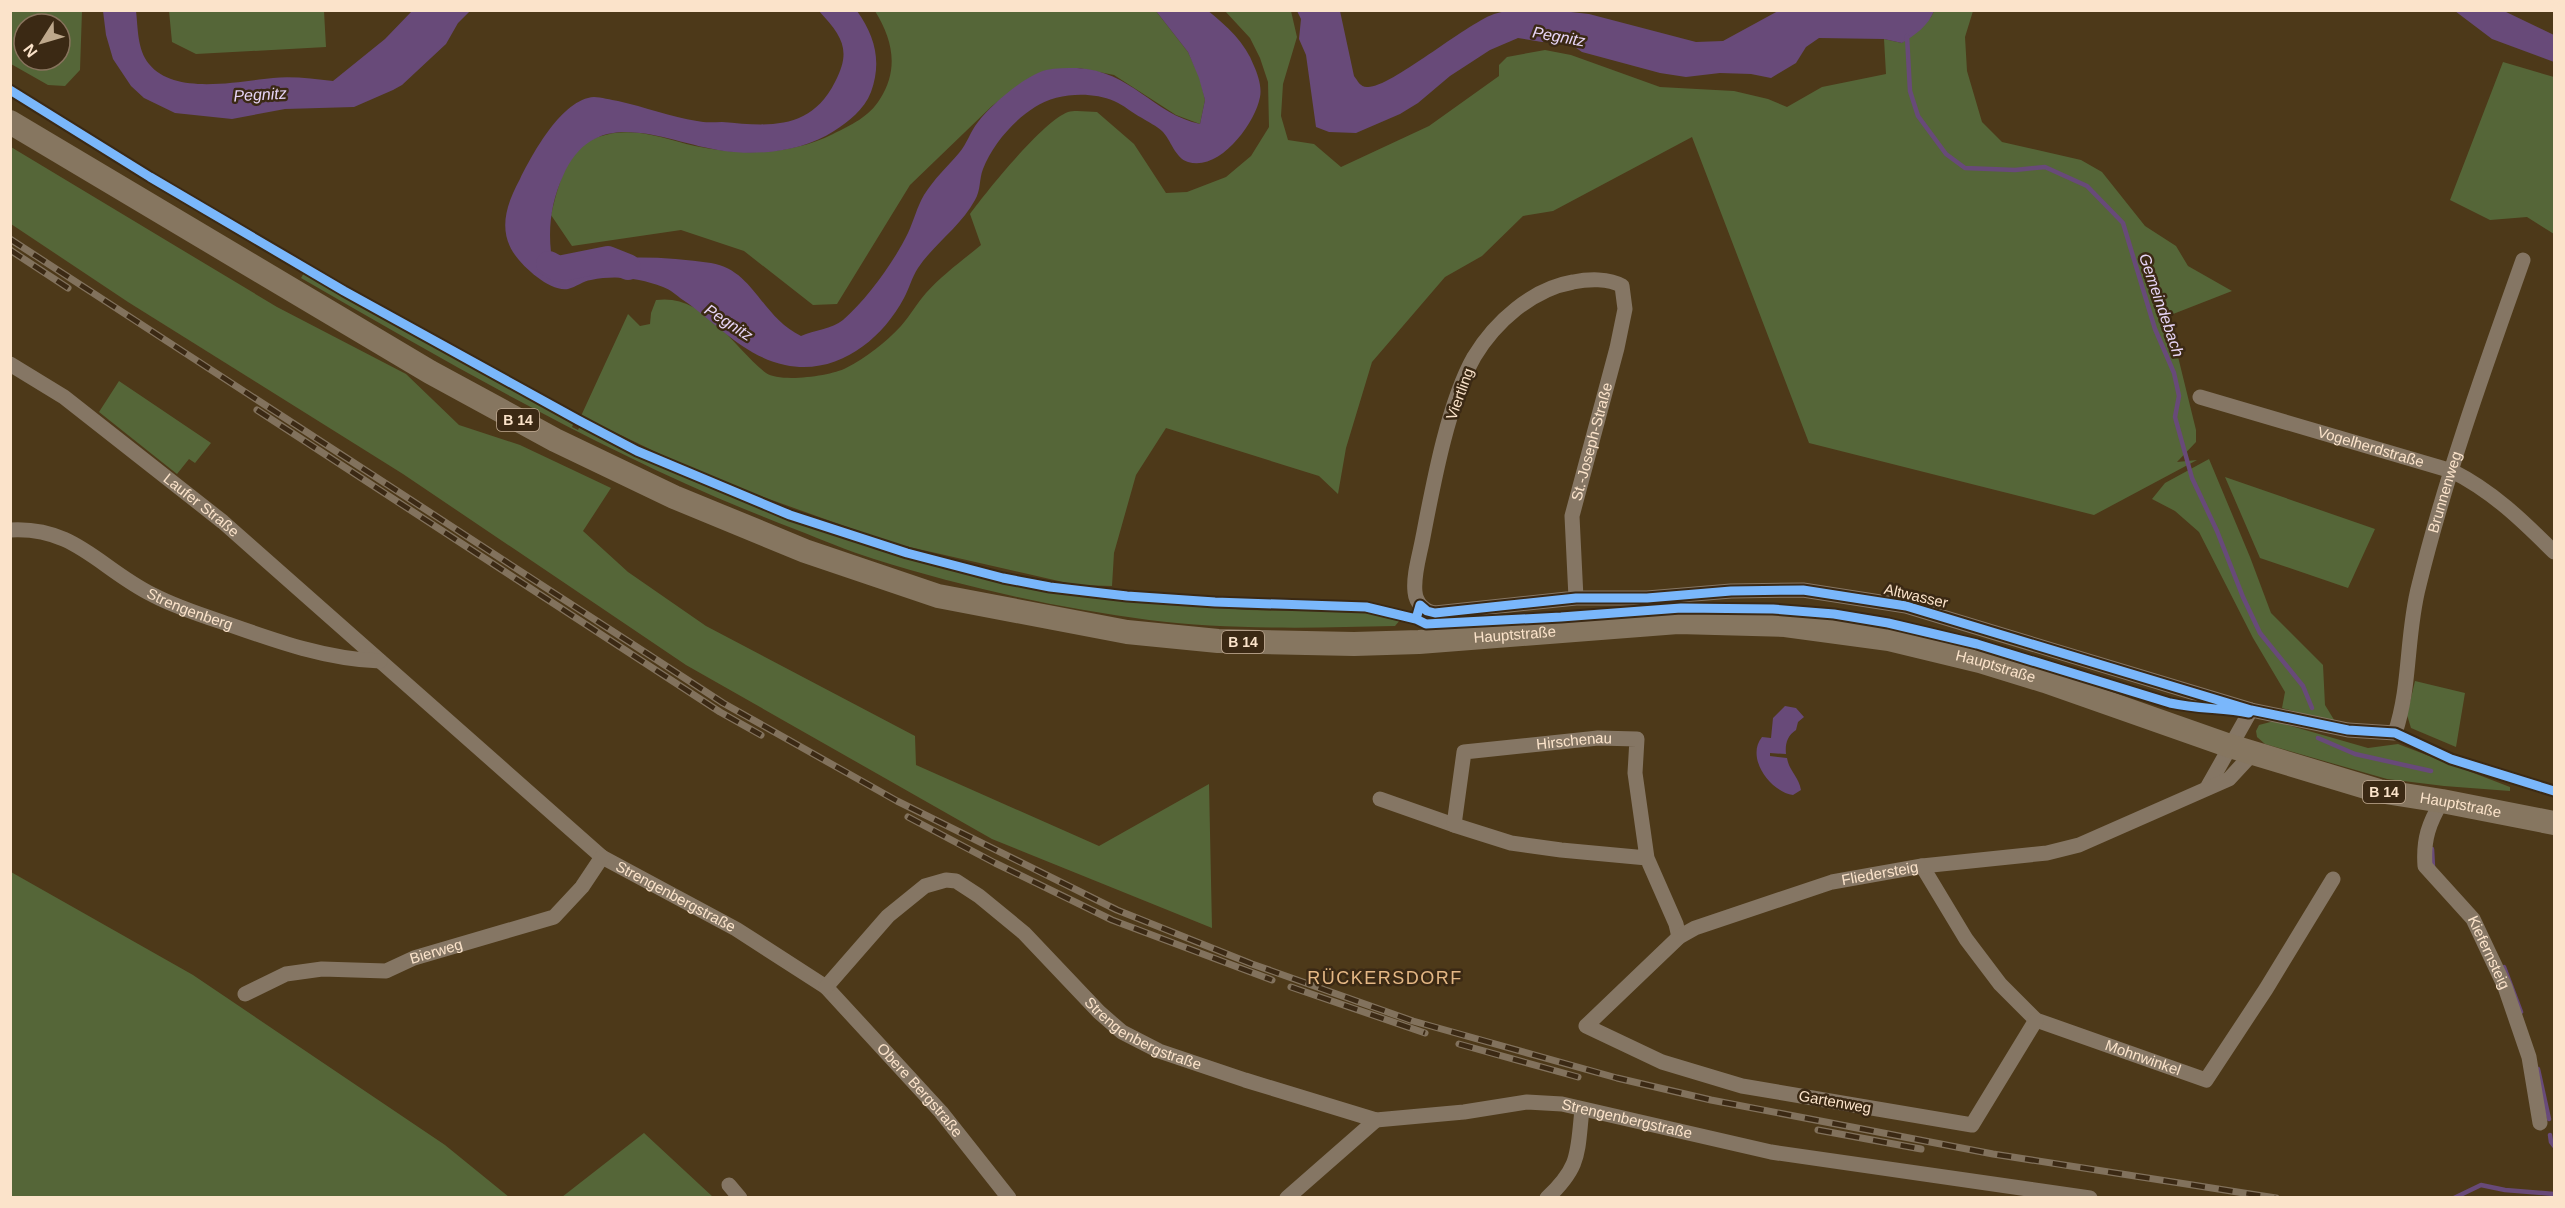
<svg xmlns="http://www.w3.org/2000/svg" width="2565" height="1208" viewBox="0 0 2565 1208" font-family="Arial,sans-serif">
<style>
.green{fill:#556638;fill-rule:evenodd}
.water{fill:#684a79}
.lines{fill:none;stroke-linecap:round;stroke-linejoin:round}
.stream{stroke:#684a79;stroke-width:4.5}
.river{stroke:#684a79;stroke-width:26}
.minor{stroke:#857664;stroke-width:15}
.primary{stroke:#867660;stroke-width:24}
.rail-casing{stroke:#82725d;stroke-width:7}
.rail{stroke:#3b2914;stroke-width:4.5;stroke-dasharray:14;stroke-linecap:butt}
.cycleway-casing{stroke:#3b2914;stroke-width:13}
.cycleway{stroke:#7ab7fb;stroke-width:9}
.labels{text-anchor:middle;stroke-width:5;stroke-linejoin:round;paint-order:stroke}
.shield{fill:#3b2914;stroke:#c1ab93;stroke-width:1.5}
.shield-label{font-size:14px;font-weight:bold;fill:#fbe3ca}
.street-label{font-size:15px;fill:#fbe3ca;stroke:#3b2914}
.water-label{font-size:16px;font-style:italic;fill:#e7d5f6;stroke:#3b2914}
.quarter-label{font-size:18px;letter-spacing:1.5px;fill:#e5b885;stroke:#3b2914}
</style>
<rect width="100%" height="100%" fill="#4d3919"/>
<!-- green -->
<path class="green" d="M 11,10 L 82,11 L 80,70 L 65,86 L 48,85 L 11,64 ZM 24,24 L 60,24 L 60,60 L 24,60 Z
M 169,11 L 324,11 L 326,47 L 196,54 L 172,42 Z
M 875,11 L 1156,11 L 1188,52 L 1200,78 L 1205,100 L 1200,124 L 1176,115 L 1114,75 L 1079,68 L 1044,71 L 1026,80 L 992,106 L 910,185 L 837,304 L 813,305 L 744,251 L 681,230 L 572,246 L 551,215 C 558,187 566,148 598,137 C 632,125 662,138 695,146 C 741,156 791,155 833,134 C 851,125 869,117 880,99 C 899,69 893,40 875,11 Z
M 1225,11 L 1291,11 L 1297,37 L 1283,84 L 1281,116 L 1288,140 L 1314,144 L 1341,167 L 1429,126 L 1499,76 L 1499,65 L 1507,57 L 1545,50 L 1571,55 L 1660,87 L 1734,91 L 1768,99 L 1787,107 L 1822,87 L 1886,74 L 1884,39 L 1902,43 L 1931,17 L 1934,11 L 1973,11 L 1965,37 L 1967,71 L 1982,122 L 2002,142 L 2081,160 L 2102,172 L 2145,226 L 2176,246 L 2188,266 L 2232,291 L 2168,316 L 2196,430 L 2196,442 L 2177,462 L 2197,460 L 2094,515 L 1809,443 L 1692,137 L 1553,211 L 1523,216 L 1482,256 L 1445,277 L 1372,362 L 1346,448 L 1338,494 L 1319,476 L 1166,428 L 1136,475 L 1114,553 L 1112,586 L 1076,585 L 892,543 L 710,478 L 581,416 L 628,314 L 640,326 L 650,324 L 651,313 L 656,300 C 704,293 733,347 766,373 C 780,383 831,376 846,368 C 866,358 886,342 901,326 C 910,316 917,303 926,293 C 942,275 963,260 981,245 L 970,214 C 987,191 1043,121 1068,112 C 1076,110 1088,112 1097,112 L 1134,144 L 1166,193 L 1187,192 L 1226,177 L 1251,156 L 1269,127 L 1268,82 L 1260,58 L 1250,38 Z
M 2503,62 L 2554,77 L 2554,234 L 2527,217 L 2490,220 L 2450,200 Z
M 11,147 L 277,307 L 406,374 L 459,425 L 520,445 L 611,488 L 583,531 L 628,572 L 706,626 L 915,736 L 916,765 L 1099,846 L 1209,784 L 1212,928 L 992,839 L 686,665 L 403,474 L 128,302 L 11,224 Z
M 305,271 L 575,420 L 572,427 L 578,430 L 581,424 C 628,453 682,474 733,495 C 797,520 863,546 930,564 C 1004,584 1081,595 1157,602 C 1187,605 1218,608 1248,610 C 1299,612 1351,607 1401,619 L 1395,626 C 1315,628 1228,630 1149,620 C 1057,608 963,587 874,559 C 848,551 823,540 797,530 C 623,464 462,371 301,278 Z
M 119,381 L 211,443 L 195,463 L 189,459 L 177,474 L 99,412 Z
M 2209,459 L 2250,557 L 2271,613 L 2323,665 L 2325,705 L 2336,723 L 2282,708 L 2285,692 L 2253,638 L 2199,532 L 2175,511 L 2152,499 L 2165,483 Z
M 2225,477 L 2375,529 L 2348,588 L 2260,558 Z
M 2415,681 L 2465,693 L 2456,747 L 2411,728 L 2407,715 Z
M 2274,721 L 2368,748 L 2398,744 L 2510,787 L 2510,791 L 2444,786 L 2387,779 L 2265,744 L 2257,737 L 2256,731 L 2259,725 Z
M 11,872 L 193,975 L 445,1145 L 509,1197 L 11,1197 Z
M 644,1133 L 713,1197 L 562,1197 Z"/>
<!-- water -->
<path class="water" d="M 1207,10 C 1227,26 1245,42 1254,66 C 1258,75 1262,87 1260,97 C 1255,124 1219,172 1188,162 C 1175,158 1171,140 1162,131 C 1157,126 1148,122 1142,118 C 1132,113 1124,105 1114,101 C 1091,91 1056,93 1035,107 C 1014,120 992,145 983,169 C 979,179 981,190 975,200 C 961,226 934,244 918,268 C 912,277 909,289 904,298 C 881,341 836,376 785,365 C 743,356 717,323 683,300 C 676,295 671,290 663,287 C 639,278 616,275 591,280 C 583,281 576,287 568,289 C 551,292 525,269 515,255 C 497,230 507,203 520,179 C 533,153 562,99 594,97 C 601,97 611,100 618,101 C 645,107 671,117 697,121 C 705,123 714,122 722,122 C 769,126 810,131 835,82 C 852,50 842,36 819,11 L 857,11 C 875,36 882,62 871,92 C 864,110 849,121 834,131 C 803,151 760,156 724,151 C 665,143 596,101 563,176 C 552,200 548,225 551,252 C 556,258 562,263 570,264 C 583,266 593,260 606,259 C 640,256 677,258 711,263 C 754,270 761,317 801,336 C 814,330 832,329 843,320 C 867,299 894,262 908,233 C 914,220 917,207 924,195 C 934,179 947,167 959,153 C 967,144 970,132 978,122 C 991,105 1024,76 1046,70 C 1056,68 1067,68 1077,68 C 1132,71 1153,114 1200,124 L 1205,100 L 1199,78 L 1188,52 L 1156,11 Z
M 1553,10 L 1589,14 L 1696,42 L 1723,41 L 1778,11 L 1934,11 C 1928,26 1915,35 1902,43 L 1884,39 L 1819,38 L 1806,47 L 1796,63 L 1771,78 L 1751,74 L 1720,73 L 1686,77 L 1660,73 L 1582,52 L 1566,41 L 1542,42 L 1518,38 L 1490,50 L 1450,76 L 1418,103 L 1400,114 L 1356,133 L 1329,132 L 1316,127 L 1306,55 L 1299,39 L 1301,19 L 1297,11 L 1340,11 L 1354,76 C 1358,81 1360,87 1367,87 C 1389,89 1464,25 1494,14 C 1512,8 1534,10 1553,10 Z
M 103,11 L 136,11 C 138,27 137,50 149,64 C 175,96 238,81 273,78 C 293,76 314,79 333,81 L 385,39 L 412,11 L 470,11 L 458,23 L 446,44 L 402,85 L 393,90 L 354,107 L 285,109 L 232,119 L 175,113 L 144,98 L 131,86 L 113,59 L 106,35 Z
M 2455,11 L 2504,11 L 2554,35 L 2554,62 L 2492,39 Z
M 1785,706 L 1796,708 L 1804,717 L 1798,722 L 1796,730 C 1787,736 1785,744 1786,754 L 1770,753 L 1770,756 L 1787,758 C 1789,771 1799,777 1801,790 L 1793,795 C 1771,792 1745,758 1762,737 L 1771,738 L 1773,718 Z"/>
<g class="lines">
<!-- stream -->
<path class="stream" d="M 1907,36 L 1910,91 L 1918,116 L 1946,154 L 1965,168 L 2015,170 L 2045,167 L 2087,186 L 2123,223 L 2155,329 L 2174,373 L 2179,396 L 2175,417 L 2192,478 L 2217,531 L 2243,597 L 2260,633 L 2303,686 L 2312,708
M 2318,738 L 2355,754 L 2431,771
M 2432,849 L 2433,867
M 2504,967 L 2521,1012
M 2538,1069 L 2549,1119
M 2550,1135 L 2551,1142 L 2554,1146
M 2454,1198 L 2481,1185 L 2505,1190 L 2554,1194"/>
<!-- river -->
<path class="river" d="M 549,264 L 558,269 L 608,259 L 628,267"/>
<!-- minor -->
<g class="minor">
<path id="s1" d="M 10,364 L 64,397 L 223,522 L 602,857 L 736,929 L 826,987 L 941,1112 L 1009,1198"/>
<path id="s2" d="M 2200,397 L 2452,471 C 2492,491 2522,520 2554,552"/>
<path id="s3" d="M 10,530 C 75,526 100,569 153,595 C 176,607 201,615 225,623 C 276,641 326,659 380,661"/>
<path id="s4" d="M 1576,598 L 1572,516 L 1617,348 L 1625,309 L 1622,286 C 1609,278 1588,279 1573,282 C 1532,289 1495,322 1474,357 C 1448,403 1433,485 1423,537 C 1420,554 1413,575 1415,592 C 1416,603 1424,611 1435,613 L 1576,598 L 1647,598 L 1731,591 L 1803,590 L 1906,606 L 2251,710 L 2348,730 L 2395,733 C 2411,686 2406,634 2419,585 C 2446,475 2485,367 2523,260"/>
<path d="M 2207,788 L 2251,710"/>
<path d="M 1380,799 L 1454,825"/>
<path id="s5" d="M 2442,801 C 2429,823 2423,839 2425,866 L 2473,919 L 2505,987 L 2529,1057 L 2540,1123"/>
<path id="s6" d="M 1647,858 L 1561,850 L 1511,843 L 1454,825 L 1464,752 L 1598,738 L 1637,739 L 1635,773 L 1647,858 L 1676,924 L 1679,937"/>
<path id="s7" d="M 1922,866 L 1966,939 L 2000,984 L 2036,1020 L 2206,1080 L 2266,989 L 2333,879"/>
<path id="s8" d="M 826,987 L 888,916 L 925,886 L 946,880 L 956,881 L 979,896 L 1024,933 L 1099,1012 L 1122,1032 L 1159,1051 L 1245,1080 L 1376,1120 L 1464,1112 L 1527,1102 L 1562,1104 L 1771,1152 L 2090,1198"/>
<path id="s9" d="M 245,994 L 286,974 L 322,969 L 386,971 L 414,958 L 554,917 L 582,887 L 602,857"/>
<path id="s10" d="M 2036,1020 L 1972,1125 L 1742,1086 L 1662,1062 L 1586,1026 L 1679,937 L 1695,928 L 1832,882 L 1922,866 L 2047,853 L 2079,845 L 2229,779 L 2253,753"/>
<path d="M 729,1185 L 740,1198"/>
<path d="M 1287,1198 L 1376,1120"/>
<path d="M 1547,1198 C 1581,1166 1577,1153 1582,1110"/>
</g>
<!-- primary -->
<path class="primary" id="s11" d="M 10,122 L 430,372 L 555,440 L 674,497 L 805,551 L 938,596 L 1127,632 L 1218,641 L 1354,644 L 1419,642 L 1678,622 L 1785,625 L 1889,639 L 1980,661 L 2045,681 L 2230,746 L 2379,791 L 2442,801 L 2554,823"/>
<!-- rail casing -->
<g class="rail-casing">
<path id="rail" d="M 10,239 L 723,703 L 897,801 L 1117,910 L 1252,964 L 1413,1021 L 1617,1078 L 1711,1100 L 1993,1154 L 2276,1198
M 10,250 L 68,288
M 257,410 L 720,712 L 761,735
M 908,817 L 995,863 L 1112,920 L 1272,980
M 1291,987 L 1425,1033
M 1459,1044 L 1578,1077
M 1818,1130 L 1921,1149"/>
</g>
<!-- rail -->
<use href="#rail" class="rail"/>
<!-- cycleway casing -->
<g class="cycleway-casing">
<path id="cycleway" d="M 10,90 L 150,177 L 344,291 L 578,420 L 637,451 L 790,515 L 907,553 L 1003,578 L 1050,587 L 1127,596 L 1215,602 L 1366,607 L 1416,619 L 1426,624 L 1561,617 L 1681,608 L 1773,609 L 1834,614 L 1888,623 L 1977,644 L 2170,703 C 2197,709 2223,708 2249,713 L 2251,710
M 1416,619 L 1420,605 L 1427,611 L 1435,613 L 1576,598 L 1647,598 L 1731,591 L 1803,590 L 1906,606 L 2251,710 L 2348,730 L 2395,733 L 2451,759 L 2554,791"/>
</g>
<!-- cycleway -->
<use href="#cycleway" class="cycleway"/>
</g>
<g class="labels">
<!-- shield labels -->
<g class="shield">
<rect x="497" y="409" width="42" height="22" rx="4.5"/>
<rect x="1222" y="631" width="42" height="22" rx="4.5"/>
<rect x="2363" y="781" width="42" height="22" rx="4.5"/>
</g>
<g class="shield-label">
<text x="518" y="425">B 14</text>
<text x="1243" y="647">B 14</text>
<text x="2384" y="797">B 14</text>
</g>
<!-- street labels -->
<g class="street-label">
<text transform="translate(1460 394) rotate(-70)" y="5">Viertling</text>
<text dy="5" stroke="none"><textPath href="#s4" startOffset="159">St.-Joseph-Straße</textPath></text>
<text dy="5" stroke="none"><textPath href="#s2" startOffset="178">Vogelherdstraße</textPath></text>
<text dy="5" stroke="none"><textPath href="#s4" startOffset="1998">Brunnenweg</textPath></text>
<text dy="5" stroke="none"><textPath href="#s1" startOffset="238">Laufer Straße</textPath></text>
<text transform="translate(1916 596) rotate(13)" y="5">Altwasser</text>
<text dy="5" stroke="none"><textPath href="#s3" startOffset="200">Strengenberg</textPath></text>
<text dy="5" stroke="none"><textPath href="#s11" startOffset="1626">Hauptstraße</textPath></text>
<text dy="5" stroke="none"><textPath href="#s11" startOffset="2112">Hauptstraße</textPath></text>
<text dy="5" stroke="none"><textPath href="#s6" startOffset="381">Hirschenau</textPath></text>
<text dy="5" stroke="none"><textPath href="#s11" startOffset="2598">Hauptstraße</textPath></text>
<text dy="5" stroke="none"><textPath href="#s10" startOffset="864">Fliedersteig</textPath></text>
<text dy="5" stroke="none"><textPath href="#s1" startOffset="855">Strengenbergstraße</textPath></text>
<text dy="5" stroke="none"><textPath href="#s9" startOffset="200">Bierweg</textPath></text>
<text dy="5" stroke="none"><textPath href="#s5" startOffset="177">Kiefernsteig</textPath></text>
<text dy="5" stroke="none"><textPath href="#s8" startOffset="418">Strengenbergstraße</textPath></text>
<text dy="5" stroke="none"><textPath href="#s7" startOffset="306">Mohnwinkel</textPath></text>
<text dy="5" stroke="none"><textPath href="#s1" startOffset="1170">Obere Bergstraße</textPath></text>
<text transform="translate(1835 1102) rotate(10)" y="5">Gartenweg</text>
<text dy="5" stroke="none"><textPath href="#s8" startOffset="922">Strengenbergstraße</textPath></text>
</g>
<!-- water labels -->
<g class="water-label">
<text transform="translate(1559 36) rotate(10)" y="6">Pegnitz</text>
<text transform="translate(260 94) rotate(-3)" y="6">Pegnitz</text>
<text transform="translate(2162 305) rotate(71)" y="6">Gemeindebach</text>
<text transform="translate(729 322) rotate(33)" y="6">Pegnitz</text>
</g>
<!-- quarter labels -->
<g class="quarter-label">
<text x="1385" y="984">RÜCKERSDORF</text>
</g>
</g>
<!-- border -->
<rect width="2565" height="1208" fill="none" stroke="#fbe3ca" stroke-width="24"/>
<!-- north arrow -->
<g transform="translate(42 42) rotate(233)"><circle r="28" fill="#3b2914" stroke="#88735d" stroke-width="1.5"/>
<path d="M0-4.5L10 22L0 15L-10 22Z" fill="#bea88c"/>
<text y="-9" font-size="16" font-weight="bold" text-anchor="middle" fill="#fbe3ca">N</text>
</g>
</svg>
